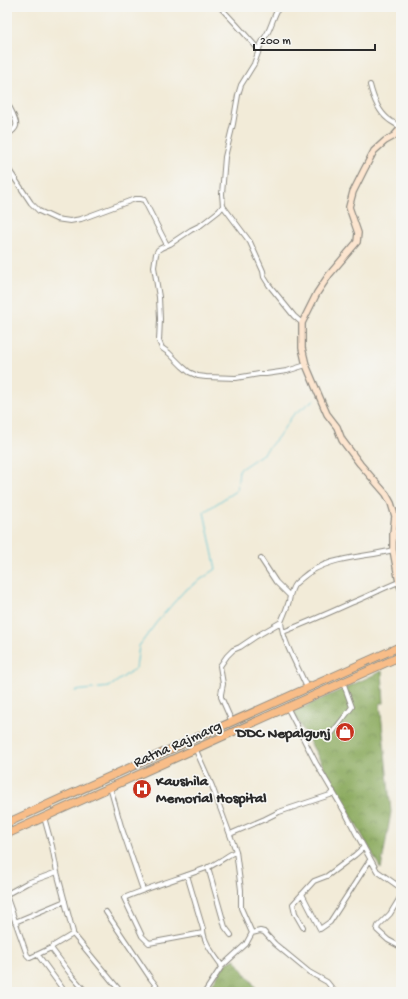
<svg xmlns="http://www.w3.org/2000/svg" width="408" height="999" viewBox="0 0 408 999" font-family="'Gochi Hand',sans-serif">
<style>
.forest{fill:url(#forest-crowns);stroke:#5a6a44}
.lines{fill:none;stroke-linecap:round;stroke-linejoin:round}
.stream{stroke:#57c3d2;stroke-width:1}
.street-casing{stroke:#8e8b82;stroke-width:6}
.secondary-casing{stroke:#8e8b82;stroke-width:8}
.highway-casing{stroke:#8e8b82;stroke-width:9}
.street{stroke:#fff;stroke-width:4}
.secondary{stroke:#fce5cf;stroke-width:5.5}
.highway{stroke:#f8bd88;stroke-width:7}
.labels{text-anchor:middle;stroke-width:3.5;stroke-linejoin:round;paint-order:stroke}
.poi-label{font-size:15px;font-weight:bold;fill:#2b2b2b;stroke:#f6f6f2;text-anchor:end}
.street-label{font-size:15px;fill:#2b2b2b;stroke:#f6f6f2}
</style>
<defs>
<pattern id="forest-crowns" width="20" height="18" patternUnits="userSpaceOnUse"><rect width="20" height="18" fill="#89a95c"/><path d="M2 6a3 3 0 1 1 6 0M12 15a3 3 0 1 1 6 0" fill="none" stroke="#708a4c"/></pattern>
</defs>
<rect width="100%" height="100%" fill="#f6f6f2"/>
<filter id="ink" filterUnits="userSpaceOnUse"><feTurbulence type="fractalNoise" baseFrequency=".025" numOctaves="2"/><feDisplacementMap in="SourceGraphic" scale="8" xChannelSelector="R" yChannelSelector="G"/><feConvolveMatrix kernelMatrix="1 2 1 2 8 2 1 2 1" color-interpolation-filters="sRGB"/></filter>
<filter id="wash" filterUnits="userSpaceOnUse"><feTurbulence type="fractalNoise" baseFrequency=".012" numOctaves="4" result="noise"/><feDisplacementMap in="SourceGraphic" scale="16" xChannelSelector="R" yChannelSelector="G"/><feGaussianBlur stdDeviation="0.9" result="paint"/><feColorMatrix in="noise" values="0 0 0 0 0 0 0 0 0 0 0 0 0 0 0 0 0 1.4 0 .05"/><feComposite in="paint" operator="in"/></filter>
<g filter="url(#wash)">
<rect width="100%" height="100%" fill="#f2ebd8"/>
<!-- forest -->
<path class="forest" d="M 382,671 L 384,703 L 380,703 L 391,812 L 381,869 L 293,712 Z
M 235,959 L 259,992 L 207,992 L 225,964 Z"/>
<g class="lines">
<!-- stream -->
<path class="stream" d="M 75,691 L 109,687 L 136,668 L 139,646 L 156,623 L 184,591 L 216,569 L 204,512 L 237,490 L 239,470 L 264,453 L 278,437 L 293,415 L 315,399"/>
</g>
</g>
<g filter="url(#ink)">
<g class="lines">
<!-- street casing -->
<g class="street-casing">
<path id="street" d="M 220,7 L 235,23 L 259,50 L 254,64 L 241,85 L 238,95 L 233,124 L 225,157 L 222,194 L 223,206 L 250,242 L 263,271 L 264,277 L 269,285 L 294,316 L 302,323
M 259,50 C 260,43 265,38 268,32 C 272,24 274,15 279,7
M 370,85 C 373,97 378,111 388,119 C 391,122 397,124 401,128
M 7,102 C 9,107 18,121 16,126 C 15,130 10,133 7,135
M 7,167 L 31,203 L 39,211 L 56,219 L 70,221 L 81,219 L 135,199 L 140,199 L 144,200 L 167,245
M 223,206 L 219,211 L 201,225 L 191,230 L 170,244 L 161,248 L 158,250 L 156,254 L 154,267 L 159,297 L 160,319 L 159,341 L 162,348 L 169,353 L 182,366 L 189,372 L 198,376 L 206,377 L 236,378 L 259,374 L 266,374 L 287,371 L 306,365
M 261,559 L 276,582 L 290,596
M 281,622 C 283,643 299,668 307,688
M 283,632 C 306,623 329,613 351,603 C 367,597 383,588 399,582
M 287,707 L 316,763 L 346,814 L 356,833 L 377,871 L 401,888
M 232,722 L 221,697 L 221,694 L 223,684 L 220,666 L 227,656 L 233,650 L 240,647 L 255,637 L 281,622 C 284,615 287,608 289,601 C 290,596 291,589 295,584 C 297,582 300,580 302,578 C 327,556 363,558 393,550
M 332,733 L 352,707 L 343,682
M 195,748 L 212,786 L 236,851
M 110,787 L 121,826 L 143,890
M 44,817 L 52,846 L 57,872 L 73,932 L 73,934 L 121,992
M 230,834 L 265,819 L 279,812 L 330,795 L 333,791
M 208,867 L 225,927 L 231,935
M 187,875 L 203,929 C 203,942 215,956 222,966
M 7,894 L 27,883 L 57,872
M 302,894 L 320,929 L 330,922 L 370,860
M 401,896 L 390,914 L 378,926 L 377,930 L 388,940 L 401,947
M 7,898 L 27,955 L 30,958 L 51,948 L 53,946 L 73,934
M 106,912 L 151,979 L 161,992
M 15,922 L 65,901
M 303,927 L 295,913 L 293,904 L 314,881 L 327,876 L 355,855 L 364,847
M 203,933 L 149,943 L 142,936 L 124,898 C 152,886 181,878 209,867 C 219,862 227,856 236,851 L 241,890 L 241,908 L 252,933 L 246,944 L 222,966 L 205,992
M 252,933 L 260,931 L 264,932 L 275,944 L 309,972 L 327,982 L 335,992
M 51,948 L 72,976 L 86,992
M 38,955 L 65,992"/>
</g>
<!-- secondary casing -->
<g class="secondary-casing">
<path id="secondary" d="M 401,128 L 394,136 L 385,141 L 374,151 L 364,170 L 353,192 L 349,207 L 358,233 L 357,242 L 329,275 L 317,293 L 302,323 L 302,348 L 306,365 L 320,398 L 327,414 L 337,427 L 342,440 L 360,464 L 386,494 L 391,503 L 395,516 L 393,534 L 393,550 L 399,582 L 401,588"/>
</g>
<!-- highway casing -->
<g class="highway-casing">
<path id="highway" d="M 7,823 C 138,763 270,705 401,646
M 7,834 L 401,656"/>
</g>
<!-- street -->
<use href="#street" class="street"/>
<!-- secondary -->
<use href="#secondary" class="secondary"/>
<!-- highway -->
<use href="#highway" class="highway"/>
</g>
</g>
<!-- icons -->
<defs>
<g id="shop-disc" transform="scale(1)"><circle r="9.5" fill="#c8321e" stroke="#f6f6f2"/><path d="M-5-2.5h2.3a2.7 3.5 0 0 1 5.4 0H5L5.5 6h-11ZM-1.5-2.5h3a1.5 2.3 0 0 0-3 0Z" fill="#fff"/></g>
<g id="hospital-disc" transform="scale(1)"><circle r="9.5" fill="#c8321e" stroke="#f6f6f2"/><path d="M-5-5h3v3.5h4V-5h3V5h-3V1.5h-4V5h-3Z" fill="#fff"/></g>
</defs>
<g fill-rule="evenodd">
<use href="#shop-disc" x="345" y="732"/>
<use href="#hospital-disc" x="142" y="789"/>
</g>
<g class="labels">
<!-- poi labels -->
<g class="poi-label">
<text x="331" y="737">DDC Nepalgunj</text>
<text x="156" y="785" text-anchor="start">Kaushila<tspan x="156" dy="17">Memorial Hospital</tspan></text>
</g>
<!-- street labels -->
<g class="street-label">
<text transform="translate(177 743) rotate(-24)" y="5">Ratna Rajmarg</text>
</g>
</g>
<!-- margin -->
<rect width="408" height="999" fill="none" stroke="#f6f6f2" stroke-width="24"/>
<!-- scale -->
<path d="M254 44v6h121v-6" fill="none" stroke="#2b2b2b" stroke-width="2"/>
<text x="260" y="44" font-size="12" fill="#2b2b2b" stroke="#f6f6f2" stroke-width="3" paint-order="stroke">200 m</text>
</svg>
